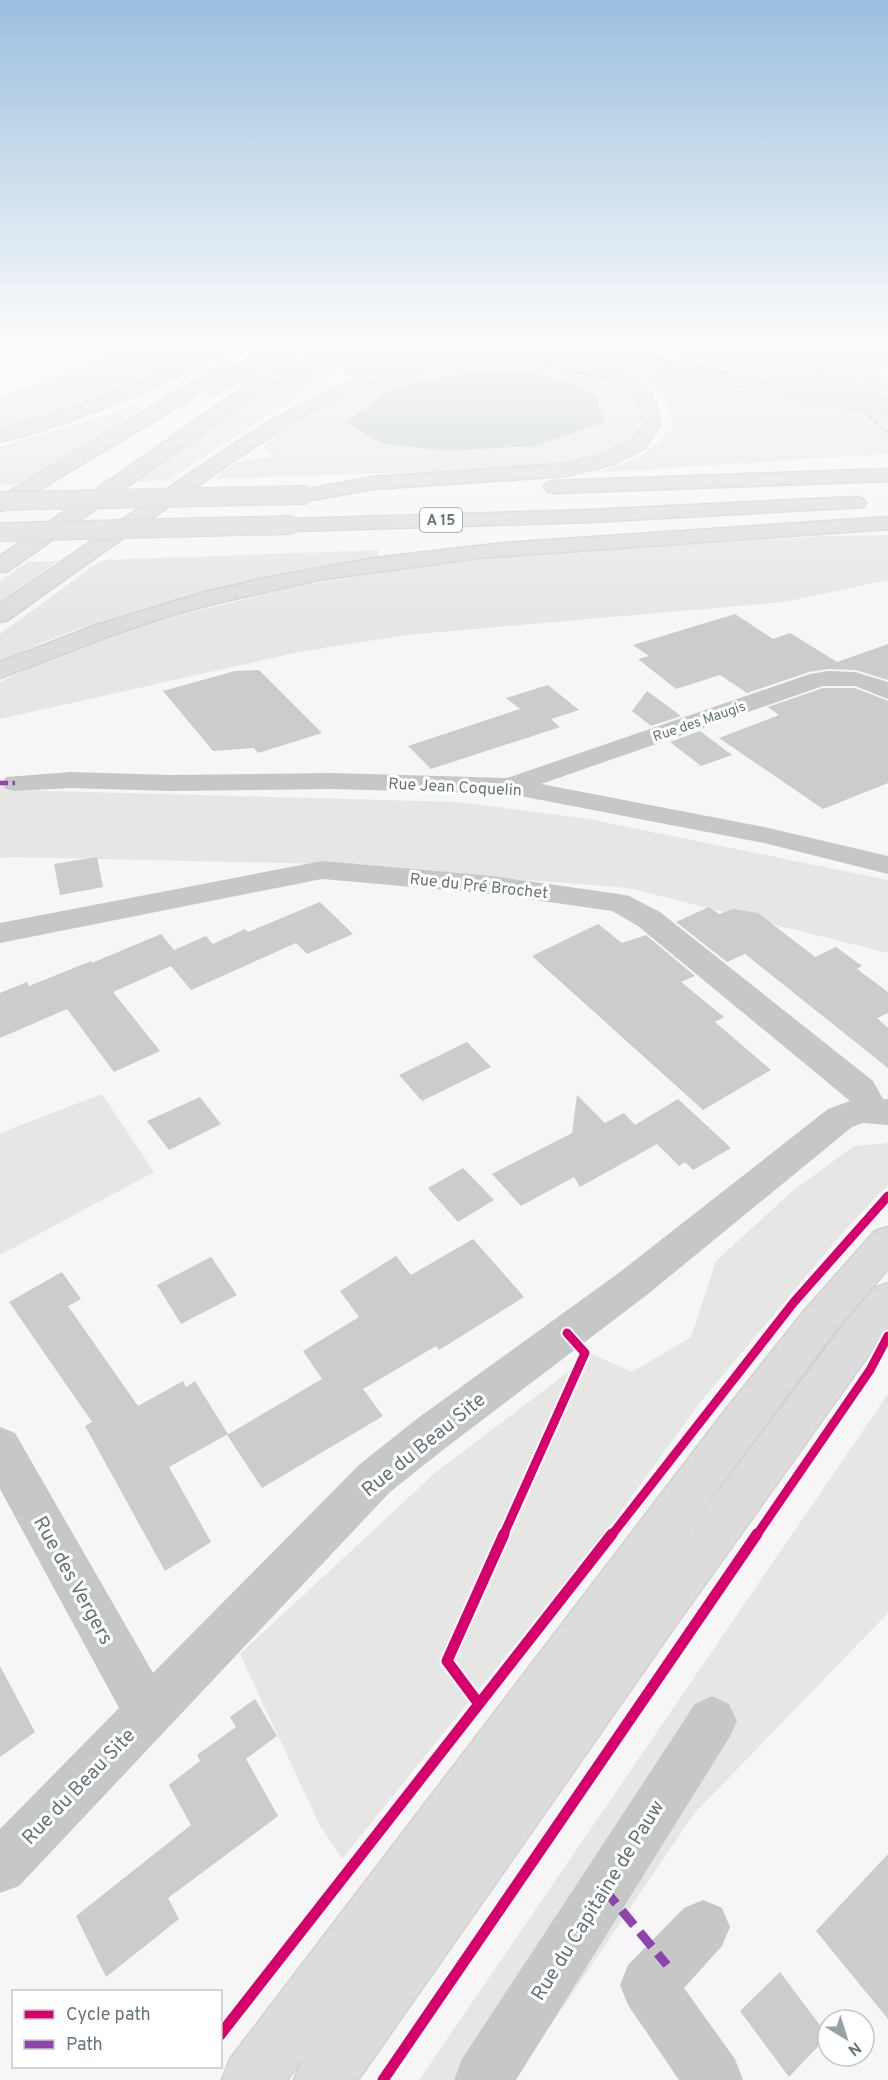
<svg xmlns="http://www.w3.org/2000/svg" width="888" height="2080" viewBox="0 0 888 2080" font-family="Overpass,sans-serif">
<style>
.built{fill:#e5e7e6}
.green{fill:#e6e7e4}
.water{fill:#c7d0d2}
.building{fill:#cacccd}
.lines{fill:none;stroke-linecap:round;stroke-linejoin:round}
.major-casing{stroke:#d1d1d2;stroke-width:3}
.highway-casing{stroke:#d1d2d2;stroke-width:3}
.minor{fill:#c6c7c7;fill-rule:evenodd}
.major{fill:#dcdcdd;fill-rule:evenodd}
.highway{fill:#dcdcdd;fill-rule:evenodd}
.rail{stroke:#bbbebf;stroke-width:2;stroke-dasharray:5 2;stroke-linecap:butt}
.highway-bridge-casing{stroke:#d1d2d2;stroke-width:20;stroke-linecap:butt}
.highway-bridge{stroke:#dcdcdd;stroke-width:18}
.quiet-far1{stroke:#8e44ad;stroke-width:4.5;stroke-dasharray:8 4.5;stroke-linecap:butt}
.quiet{stroke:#8e44ad;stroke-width:9;stroke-dasharray:19 9;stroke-linecap:butt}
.cycleway-far1-casing{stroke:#fff;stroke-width:13}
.cycleway-casing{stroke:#fff;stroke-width:15}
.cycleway-far1{stroke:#d6006c;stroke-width:9}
.cycleway{stroke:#d6006c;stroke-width:11}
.labels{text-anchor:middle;stroke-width:6;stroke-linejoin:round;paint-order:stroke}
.far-street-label{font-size:14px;fill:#66767c;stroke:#fff}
.shield{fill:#fff;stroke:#949fa3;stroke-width:1.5}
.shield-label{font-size:15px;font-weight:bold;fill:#66767c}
.street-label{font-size:16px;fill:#66767c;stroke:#fff}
.near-street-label{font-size:20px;fill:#66767c;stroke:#fff}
</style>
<rect width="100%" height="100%" fill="#f6f6f6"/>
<!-- built -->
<path class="built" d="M 585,339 L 709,339 L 749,374 Z
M 759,339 L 810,339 L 888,400 L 888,450 Z"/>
<!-- green -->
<path class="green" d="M 141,339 L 229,339 C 155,375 80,409 0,430 L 0,398 L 78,368 Z
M 298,339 L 374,339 L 297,359 L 240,385 L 230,385 Z
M 709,339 L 759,339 L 819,390 L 749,374 Z
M 810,339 L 859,339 L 888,355 L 888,363 L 871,366 L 888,380 L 888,400 Z
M 465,344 L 547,347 L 588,354 L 841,410 L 888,450 L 888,454 L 593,473 C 631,461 645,459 672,428 C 671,421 671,411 668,405 C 662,393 639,381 627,376 C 544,339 446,350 362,375 L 409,348 Z
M 358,357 L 168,480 L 135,482 C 180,450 223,414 271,387 C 298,372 329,365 358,357 Z
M 485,362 L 531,364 L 577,370 L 610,383 L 633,398 L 641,420 C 638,425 635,432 631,436 C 607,461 565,463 533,468 L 214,479 L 237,462 L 277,456 L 263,447 C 311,408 382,375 443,365 C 457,363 471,363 485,362 Z
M 134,406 L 142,409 L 29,484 L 0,485 L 0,447 Z
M 888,535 L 888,580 L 785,602 L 406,635 L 299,652 L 0,719 L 0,682 L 36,665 L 151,622 L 299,586 L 466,559 L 824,536 Z
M 378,550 L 379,557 C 274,577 169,597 67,633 C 44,641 22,652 0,662 L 0,634 L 102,560 Z
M 58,561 L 0,603 L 0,581 L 28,562 Z
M 0,783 L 12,790 L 457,802 L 589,819 L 888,880 L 888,953 L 629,888 L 327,864 L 14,857 L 0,858 Z
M 102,1094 L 154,1172 L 0,1255 L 0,1133 Z
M 888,1143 L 888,1185 L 845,1230 L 702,1400 L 602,1537 L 342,1859 L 319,1824 L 240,1654 L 436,1472 L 592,1354 L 632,1372 L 691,1337 L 716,1261 L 790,1193 L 854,1146 Z
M 888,1394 L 888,1613 L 693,1815 L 514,2080 L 419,2080 Z"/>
<!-- water -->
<path class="water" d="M 465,373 L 543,374 L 594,393 L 605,422 L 534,446 L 446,451 L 381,443 L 345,422 L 395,387 Z"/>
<!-- building -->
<path class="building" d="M 735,614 L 773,639 L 790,633 L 837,662 L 888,644 L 888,680 L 856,670 L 828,669 L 809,672 L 747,693 L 720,675 L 676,689 L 638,659 L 649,656 L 633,645 Z
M 259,670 L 322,733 L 258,753 L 254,748 L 213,751 L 163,691 L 235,671 Z
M 548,685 L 579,710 L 551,719 L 560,727 L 431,769 L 408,746 L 520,709 L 506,698 Z
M 823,688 L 855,688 L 888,701 L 888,783 L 823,809 L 719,738 L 779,715 L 768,707 Z
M 647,691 L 681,716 L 651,726 L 632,711 Z
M 700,731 L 732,755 L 701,766 L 670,742 Z
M 97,857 L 103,887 L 60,895 L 54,864 Z
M 320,902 L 353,934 L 307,954 L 296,943 L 191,990 L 171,966 L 113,992 L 160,1051 L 114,1072 L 67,1009 L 0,1038 L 0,993 L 27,982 L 29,986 L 91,961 L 92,963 L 161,934 L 174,950 L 206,936 L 213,944 L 245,929 L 248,932 Z
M 709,907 L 719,914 L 733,909 L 758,913 L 815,957 L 836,947 L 862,966 L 857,969 L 888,992 L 888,1013 L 877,1018 L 888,1028 L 888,1068 L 745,954 L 727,962 L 676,922 Z
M 598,924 L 622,943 L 646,935 L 695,976 L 681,982 L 724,1017 L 715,1022 L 771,1070 L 703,1110 L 532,956 Z
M 467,1042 L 491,1067 L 422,1101 L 399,1075 Z
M 577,1095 L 605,1123 L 624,1113 L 635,1125 L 678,1099 L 731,1148 L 693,1170 L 685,1162 L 679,1166 L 657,1144 L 580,1187 L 574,1177 L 521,1206 L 492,1174 L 572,1133 Z
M 200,1097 L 221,1124 L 169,1150 L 147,1121 Z
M 463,1168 L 494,1200 L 458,1222 L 428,1188 Z
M 473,1239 L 524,1297 L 439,1350 L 436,1346 L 363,1389 L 383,1416 L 262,1488 L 227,1435 L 322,1379 L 303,1351 L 359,1317 L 340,1291 L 396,1256 L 411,1275 Z
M 211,1257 L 237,1295 L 181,1324 L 157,1285 Z
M 62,1272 L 81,1299 L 68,1306 L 138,1406 L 183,1381 L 186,1387 L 195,1381 L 228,1434 L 169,1467 L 211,1542 L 165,1571 L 85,1426 L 92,1422 L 9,1302 Z
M 0,1666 L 35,1732 L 0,1757 Z
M 255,1699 L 277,1736 L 246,1759 L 278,1816 L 168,1898 L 179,1919 L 106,1977 L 76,1916 L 191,1825 L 169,1785 L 200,1761 L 197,1755 L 236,1727 L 230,1717 Z
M 888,1854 L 888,2019 L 816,1931 Z
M 780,1972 L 828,2036 L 789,2077 L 740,2011 Z"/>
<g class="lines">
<!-- major casing -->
<g class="major-casing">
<path id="major" d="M 888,1227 L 888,1269 L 832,1335 L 654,1576 L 852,1314 L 874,1288 L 888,1283 L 888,1328 L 676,1625 L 358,2080 L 294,2080 L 302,2059 L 547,1723 L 287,2080 L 222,2080 L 230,2059 L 720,1417 L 804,1311 L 875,1231 Z"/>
</g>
<!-- highway casing -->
<g class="highway-casing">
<path id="highway" d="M 229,339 L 250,339 L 248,342 C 167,382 87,420 0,442 L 0,430 L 53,415 L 130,386 Z
M 276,339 L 295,339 L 220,393 L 214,394 L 206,390 L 7,509 L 0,511 L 0,497 L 222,365 L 228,364 L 235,367 Z
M 385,339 L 471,339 L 463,344 L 412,345 L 373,351 L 321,366 L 266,388 L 8,571 L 0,572 L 0,556 L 254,380 L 328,353 Z
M 574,342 L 789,386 L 795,387 L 798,391 L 795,395 L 789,396 L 568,350 L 566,347 Z
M 476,353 C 519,352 618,358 648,392 C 657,402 658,412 661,425 L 645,448 L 613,464 L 566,476 L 373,489 L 306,501 L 299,499 L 296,495 L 299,491 L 373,477 L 566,464 L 599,456 L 631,440 L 643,425 C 641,418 641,409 638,403 C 625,380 589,374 565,370 C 517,361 465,358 416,370 C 327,391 249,450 175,502 C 119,541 63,580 8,620 L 0,622 L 0,604 C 52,568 104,532 157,496 C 256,428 352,360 476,353 Z
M 888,469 L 888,481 L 554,493 L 547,491 L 544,487 L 547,483 L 554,481 Z
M 856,497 L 863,499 L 866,503 L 863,507 L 590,522 L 292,531 L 285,529 L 282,525 L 285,521 L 292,519 L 590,510 Z
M 888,517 L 888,529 L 479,558 L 319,580 L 217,603 L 165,617 L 112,635 L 0,678 L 0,662 L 96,625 L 202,593 L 265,578 L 374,558 L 504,543 Z"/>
</g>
<!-- minor -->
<path class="minor" d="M 828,671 L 855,672 L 888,682 L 888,699 L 855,686 L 823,686 L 541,784 L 764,827 L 888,856 L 888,874 L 764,843 L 510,794 L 332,789 L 170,791 L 71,788 L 15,791 L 6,789 L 2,783 L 6,777 L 71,772 L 170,775 L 332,773 L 507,778 L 810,674 Z
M 322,861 L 492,876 L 619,894 L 629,896 L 660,912 L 873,1081 L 883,1099 L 888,1099 L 888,1125 L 863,1123 L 852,1127 L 648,1294 L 448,1446 L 390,1492 L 19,1886 L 0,1893 L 0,1829 L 119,1708 L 0,1489 L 0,1427 L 15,1433 L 153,1673 L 360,1464 L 418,1418 L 620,1272 L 828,1109 L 850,1101 L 638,926 L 612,911 L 492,894 L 322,879 L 0,943 L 0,923 Z
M 712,1696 L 729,1704 L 737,1721 L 729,1738 L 516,2080 L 454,2080 L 462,2059 L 695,1704 Z
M 703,1900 L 722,1908 L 730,1927 L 722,1946 L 684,1988 L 735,2059 L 743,2080 L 679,2080 L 628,2005 L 620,1985 L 628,1965 L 684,1908 Z"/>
<!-- major -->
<use href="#major" class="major"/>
<!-- highway -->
<use href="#highway" class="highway"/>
<!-- rail -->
<path class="rail" d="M 778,339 L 888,433"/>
<!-- highway-bridge casing -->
<g class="highway-bridge-casing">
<path id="highway-bridge" d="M 353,368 L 399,339
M 789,391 L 888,407
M 0,501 L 306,495
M 0,532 L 292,525"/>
</g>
<!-- highway-bridge -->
<use href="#highway-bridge" class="highway-bridge"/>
<!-- quiet-far1 -->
<path class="quiet-far1" d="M 0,783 L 15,783"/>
<!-- quiet -->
<path class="quiet" d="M 604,1889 L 667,1965"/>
<!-- cycleway-far1 casing -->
<g class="cycleway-far1-casing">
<path id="cycleway-far1" d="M 503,1536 L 585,1353 L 567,1333
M 611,1536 L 794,1302 L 888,1196
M 756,1536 L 870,1370 L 888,1336"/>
</g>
<!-- cycleway casing -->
<g class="cycleway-casing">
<path id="cycleway" d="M 479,1704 L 447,1661 L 504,1534
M 220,2035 L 612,1534
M 383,2080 L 757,1534"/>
</g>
<!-- cycleway-far1 -->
<use href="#cycleway-far1" class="cycleway-far1"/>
<!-- cycleway -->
<use href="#cycleway" class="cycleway"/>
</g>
<!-- sky -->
<linearGradient id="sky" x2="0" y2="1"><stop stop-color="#9bbfdf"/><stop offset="0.54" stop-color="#fbfbfb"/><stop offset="1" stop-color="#fbfbfb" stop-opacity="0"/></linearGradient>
<rect width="888" height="630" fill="url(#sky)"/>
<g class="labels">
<!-- far-street labels -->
<g class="far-street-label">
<text transform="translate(699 721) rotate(-19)" y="5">Rue des Maugis</text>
</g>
<!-- shield labels -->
<rect class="shield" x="420" y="508" width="42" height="24" rx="4.5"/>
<g class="shield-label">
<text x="441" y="525">A 15</text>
</g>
<!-- street labels -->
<g class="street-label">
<text transform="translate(455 786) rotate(3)" y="6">Rue Jean Coquelin</text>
<text transform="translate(479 885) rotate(6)" y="6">Rue du Pré Brochet</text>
</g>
<!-- near-street labels -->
<g class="near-street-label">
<text transform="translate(423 1444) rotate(-39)" y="7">Rue du Beau Site</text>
<text transform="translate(74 1580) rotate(61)" y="7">Rue des Vergers</text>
<text transform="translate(78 1786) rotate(-46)" y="7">Rue du Beau Site</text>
<text transform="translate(597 1900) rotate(-58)" y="7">Rue du Capitaine de Pauw</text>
</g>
</g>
<!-- legend -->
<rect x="12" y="1990" width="210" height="78" fill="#ffffff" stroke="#c2c8cb" stroke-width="1.5"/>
<rect x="24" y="2010" width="30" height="9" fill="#d6006c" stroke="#c2c8cb" stroke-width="1.5"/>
<text x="66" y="2020" font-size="18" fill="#66767c">Cycle path</text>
<rect x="24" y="2040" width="30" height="9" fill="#8e44ad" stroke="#c2c8cb" stroke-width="1.5"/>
<text x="66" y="2050" font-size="18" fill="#66767c">Path</text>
<!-- north arrow -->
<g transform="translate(846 2038) rotate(142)"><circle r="28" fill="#ffffff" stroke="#c2c8cb" stroke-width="1.5"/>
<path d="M0-4.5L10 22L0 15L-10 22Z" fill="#98a3a7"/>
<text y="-9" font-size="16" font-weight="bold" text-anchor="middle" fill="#66767c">N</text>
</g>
</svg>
